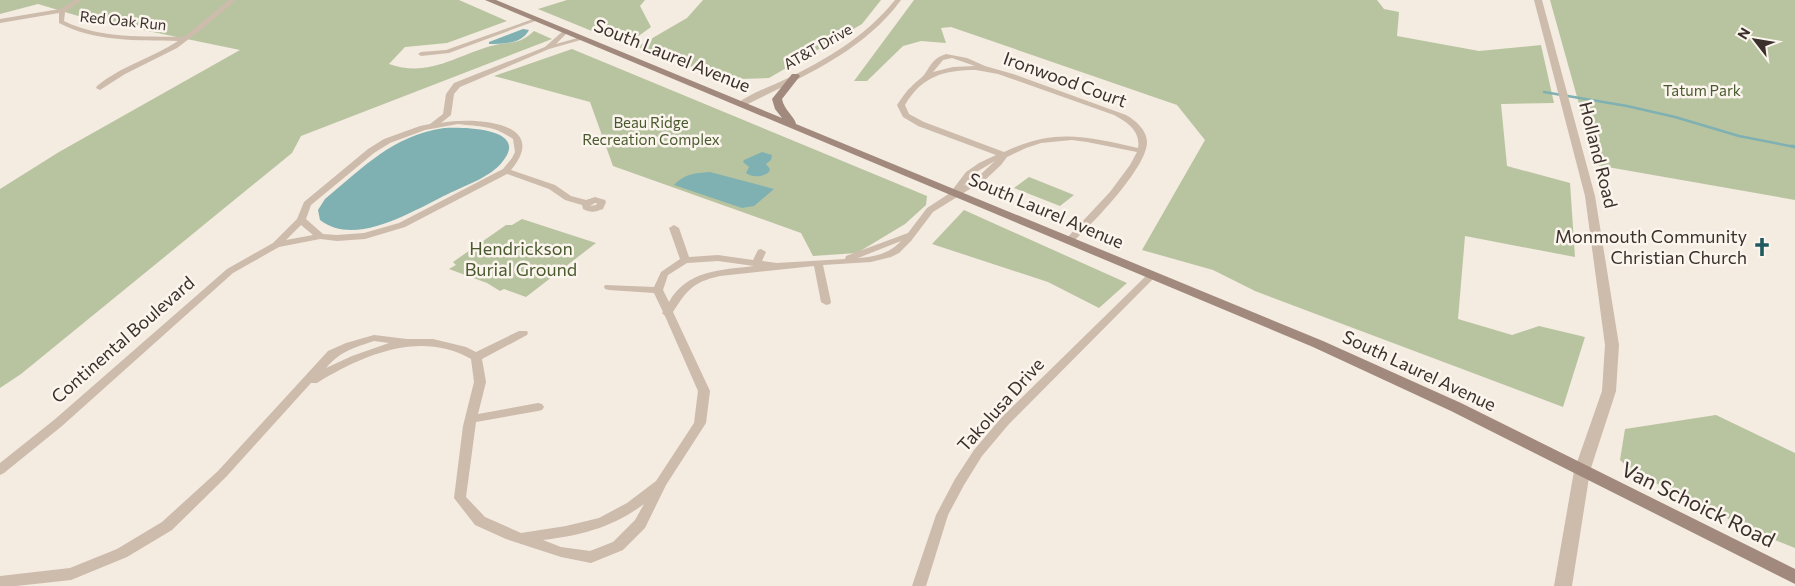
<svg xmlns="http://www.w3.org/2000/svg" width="1795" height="586" viewBox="0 0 1795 586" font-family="Commissioner,sans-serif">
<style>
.green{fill:#b8c4a0}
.water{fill:#7fb0b2}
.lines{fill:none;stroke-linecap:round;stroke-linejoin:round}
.stream-far1{stroke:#7fb0b2;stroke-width:2.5}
.stream{stroke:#7fb0b2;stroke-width:3}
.minor{fill:#cdbbac;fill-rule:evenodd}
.tertiary{fill:#cdbbac;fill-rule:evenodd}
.secondary{fill:#a18a7d;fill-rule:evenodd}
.labels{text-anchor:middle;stroke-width:5;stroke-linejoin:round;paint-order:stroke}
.far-street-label{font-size:15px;fill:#3b302b;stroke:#fbf5ee}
.far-park-label{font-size:15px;fill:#4a5a2e;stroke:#fbf5ee}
.street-label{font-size:18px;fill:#3b302b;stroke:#fbf5ee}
.poi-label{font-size:18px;fill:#3b302b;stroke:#fbf5ee;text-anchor:end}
.park-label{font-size:18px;fill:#4a5a2e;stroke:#fbf5ee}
.near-street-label{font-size:21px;fill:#3b302b;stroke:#fbf5ee}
</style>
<rect width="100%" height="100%" fill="#f4ebe1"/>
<!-- green -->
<path class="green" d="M 0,0 L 459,0 L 507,21 L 447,43 L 405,47 L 389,64 C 428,78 455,56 491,46 C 509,41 518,46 534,31 L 552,39 L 301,136 L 292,153 L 21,374 L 0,388 L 0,189 L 59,152 L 240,50 L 85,18 L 38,4 L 0,14 Z
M 567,0 L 645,0 L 640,6 L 651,27 L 626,45 L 538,9 Z
M 703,0 L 881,0 L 862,24 L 769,78 L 739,79 L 714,75 L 637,47 L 687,18 Z
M 914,0 L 1377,0 L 1384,9 L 1399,12 L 1397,36 L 1479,51 L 1541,45 L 1554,103 L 1501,104 L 1507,166 L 1570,183 L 1575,257 L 1465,236 L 1458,319 L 1512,335 L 1539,326 L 1585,337 L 1563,407 L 1255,291 L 1213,270 L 1142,250 L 1205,140 L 1177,105 L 951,27 L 941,28 L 946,43 L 921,41 L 903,46 L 867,81 L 854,81 Z
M 1550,0 L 1795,0 L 1795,200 L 1596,165 Z
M 572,49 L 927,196 L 926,205 L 905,224 L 857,253 L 813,256 L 801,233 L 613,166 L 590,102 L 494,76 Z
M 1029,177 L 1074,195 L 1060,206 L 1014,188 Z
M 964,210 L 1127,283 L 1099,308 L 1048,282 L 932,244 Z
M 522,219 L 596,243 L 526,297 L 504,289 L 500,291 L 487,283 L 449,269 L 456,265 L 453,262 L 506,225 L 512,225 Z
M 1716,415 L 1795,453 L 1795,548 L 1757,533 L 1633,472 L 1620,460 L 1625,429 Z"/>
<!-- water -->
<path class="water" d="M 523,29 L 529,30 C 522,44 503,44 489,44 L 489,42 Z
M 444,128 C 460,127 530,127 503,161 C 491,177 466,185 448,194 C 414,210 356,248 320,220 L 318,210 L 325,199 C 364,167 392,136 444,128 Z
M 762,152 L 772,155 L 771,160 L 766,164 L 770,169 L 769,172 C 763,177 753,178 746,173 L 749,167 L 743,162 L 744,160 Z
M 710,172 L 774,189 L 754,206 L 742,208 L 674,185 C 685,174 694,173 710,172 Z"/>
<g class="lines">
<!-- stream-far1 -->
<path class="stream-far1" d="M 1544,92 L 1627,106 L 1675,117 L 1739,136 L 1795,147"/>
<!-- stream -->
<path class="stream" d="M 1792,146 L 1795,147"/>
<!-- minor -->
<path class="minor" d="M 75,0 L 82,0 L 65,12 L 64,21 C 100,39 144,36 184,37 L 229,0 L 236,0 L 202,29 L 177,48 L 125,74 L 100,90 L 96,88 L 97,86 C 121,66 152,58 178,41 C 138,40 95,42 59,23 L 59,13 L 0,23 L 0,19 L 60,9 Z
M 895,0 L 901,0 C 862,53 801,77 744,106 L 738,106 L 737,104 C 750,93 770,87 786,79 C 827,59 865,37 895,0 Z
M 533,19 L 538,20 L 449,53 L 421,56 L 418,54 L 421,52 L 446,50 Z
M 563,31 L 568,32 L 556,44 L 581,37 L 584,39 L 549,49 L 460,87 L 454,94 L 451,115 L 441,123 C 472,117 552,121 511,170 L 555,185 L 571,196 L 586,200 L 595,197 L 605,200 L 606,202 L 603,209 C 595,212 591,213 583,209 L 582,205 L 565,200 L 549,189 L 507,174 L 405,227 L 365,239 L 337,241 L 320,239 L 279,247 L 233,273 L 62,426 L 4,473 L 0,475 L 0,463 L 54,420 L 227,269 L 273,243 L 297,219 L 304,202 L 368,149 L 384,139 L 420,126 L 430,124 L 443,114 L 446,94 L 454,83 L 545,47 ZM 458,124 C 482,127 493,125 513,139 L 515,152 L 512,158 L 503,169 L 399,223 L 364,233 L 337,235 L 323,234 L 306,219 L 311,205 L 374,153 L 390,143 L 425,130 ZM 595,203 L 597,203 L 596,205 L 590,206 ZM 301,225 L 313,235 L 286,240 Z
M 946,54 L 967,58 L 985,66 L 1013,74 L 1126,115 C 1135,120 1147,130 1147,142 C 1147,168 1092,224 1072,243 L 1069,244 L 1064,241 L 1110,192 L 1130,165 L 1137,152 L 1087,142 L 1072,140 L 1041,143 L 1026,148 L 1007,157 L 1001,165 L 986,179 L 933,212 L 911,241 L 899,253 L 891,257 L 871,262 L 823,265 L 831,302 L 830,304 L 826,305 L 821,302 L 814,266 L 720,276 C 693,282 687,290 673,312 L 710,391 L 706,423 L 666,485 L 645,528 L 623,550 L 591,563 L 561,557 L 506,539 L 475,525 L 454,498 L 463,426 L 474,382 L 471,359 C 420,330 363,355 317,383 L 311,383 L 226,477 L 172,530 L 127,557 L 71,580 L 16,586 L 0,586 L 0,576 L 70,568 L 117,549 L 162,522 L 218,471 L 328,351 L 346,343 L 374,335 L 407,339 L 433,339 L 466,347 L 476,352 L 519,331 L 527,331 L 528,333 L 527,335 L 482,359 L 486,382 L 478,414 L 538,403 L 542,404 L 544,407 L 542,410 L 538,411 L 476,422 L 466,497 L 485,517 L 521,533 L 566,526 L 599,518 L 627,503 L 656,481 L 694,423 L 698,391 L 665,316 L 662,313 L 663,312 L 654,293 L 609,290 L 605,289 L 604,287 L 605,285 L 654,287 L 661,272 L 680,259 L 669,228 L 674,225 L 679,228 L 689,257 L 718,255 L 753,260 L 758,250 L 761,249 L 766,252 L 762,261 L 777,263 L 845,259 L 846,256 L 908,233 L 927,208 L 950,193 L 966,172 L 979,163 L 996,155 L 918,126 L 903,117 L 897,105 C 902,98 906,91 912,86 C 915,82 921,79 924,75 C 931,65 933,58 946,54 ZM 952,58 L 975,66 L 953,67 L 933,72 L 943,60 ZM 976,70 L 998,74 L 1114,115 C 1127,122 1141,131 1138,148 C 1085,136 1055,128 1004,152 L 924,122 L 909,114 L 905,105 C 922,76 944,70 976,70 ZM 995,161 L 980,175 L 963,186 L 978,171 ZM 901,241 C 889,254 874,257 858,258 ZM 718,261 L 754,266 C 721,270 687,270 669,302 L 663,290 L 668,275 L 687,263 ZM 374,341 L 389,343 L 352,356 L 326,368 C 341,351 353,348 374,341 ZM 644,504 L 635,520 L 613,542 L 590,551 L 561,547 L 543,540 C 579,536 614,527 644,504 Z
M 1151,273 L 1154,274 L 1156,276 L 1154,278 L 1009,424 L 982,456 L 964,485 L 948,515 L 926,586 L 912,586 L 936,515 L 955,479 L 974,450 L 1001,418 L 1148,274 Z"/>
<!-- tertiary -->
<path class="tertiary" d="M 1534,0 L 1542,0 L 1595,196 L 1619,345 L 1616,391 L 1590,471 L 1572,586 L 1554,586 L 1574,471 L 1602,391 L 1605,345 L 1585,196 Z"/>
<!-- secondary -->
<path class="secondary" d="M 485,0 L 496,0 L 782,118 L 775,109 L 772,99 L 792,74 L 798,74 L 800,76 L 782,99 C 784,110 795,117 796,124 L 1323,341 L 1461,403 L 1795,569 L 1795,584 L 1451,411 L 1313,347 Z"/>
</g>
<!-- icons -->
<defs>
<g id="church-bare" transform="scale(1.5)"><path d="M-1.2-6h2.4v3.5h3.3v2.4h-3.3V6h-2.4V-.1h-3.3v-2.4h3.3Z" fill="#1f5a5e" stroke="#fbf5ee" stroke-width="2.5" paint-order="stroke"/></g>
</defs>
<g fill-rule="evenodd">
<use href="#church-bare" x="1762" y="247"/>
</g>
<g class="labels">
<!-- far-street labels -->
<g class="far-street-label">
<text transform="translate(123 21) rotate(6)" y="5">Red Oak Run</text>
<text transform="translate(818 47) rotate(-30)" y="5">AT&amp;T Drive</text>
</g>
<!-- far-park labels -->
<g class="far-park-label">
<text x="1702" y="96">Tatum Park</text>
<text x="651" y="128">Beau Ridge<tspan x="651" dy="17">Recreation Complex</tspan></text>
</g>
<!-- street labels -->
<g class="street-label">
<text transform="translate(672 56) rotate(22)" y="6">South Laurel Avenue</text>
<text transform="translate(1065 80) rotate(20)" y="6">Ironwood Court</text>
<text transform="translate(1598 155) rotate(76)" y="6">Holland Road</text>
<text transform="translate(1046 211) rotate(23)" y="6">South Laurel Avenue</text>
<text transform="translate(123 340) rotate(-41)" y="6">Continental Boulevard</text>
<text transform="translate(1419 371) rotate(25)" y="6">South Laurel Avenue</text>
<text transform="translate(1001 405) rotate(-48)" y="6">Takolusa Drive</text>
</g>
<!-- poi labels -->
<g class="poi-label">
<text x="1747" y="243">Monmouth Community<tspan x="1747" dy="21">Christian Church</tspan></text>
</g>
<!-- park labels -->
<g class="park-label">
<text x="521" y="255">Hendrickson<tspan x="521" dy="21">Burial Ground</tspan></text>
</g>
<!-- near-street labels -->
<g class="near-street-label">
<text transform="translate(1698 505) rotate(26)" y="7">Van Schoick Road</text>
</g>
</g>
<!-- north arrow -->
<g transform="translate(1755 40) rotate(301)" stroke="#fbf5ee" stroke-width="4" paint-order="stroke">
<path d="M0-4L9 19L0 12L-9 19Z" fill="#3b302b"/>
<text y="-8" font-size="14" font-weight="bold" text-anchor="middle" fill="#3b302b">N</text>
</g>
</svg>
